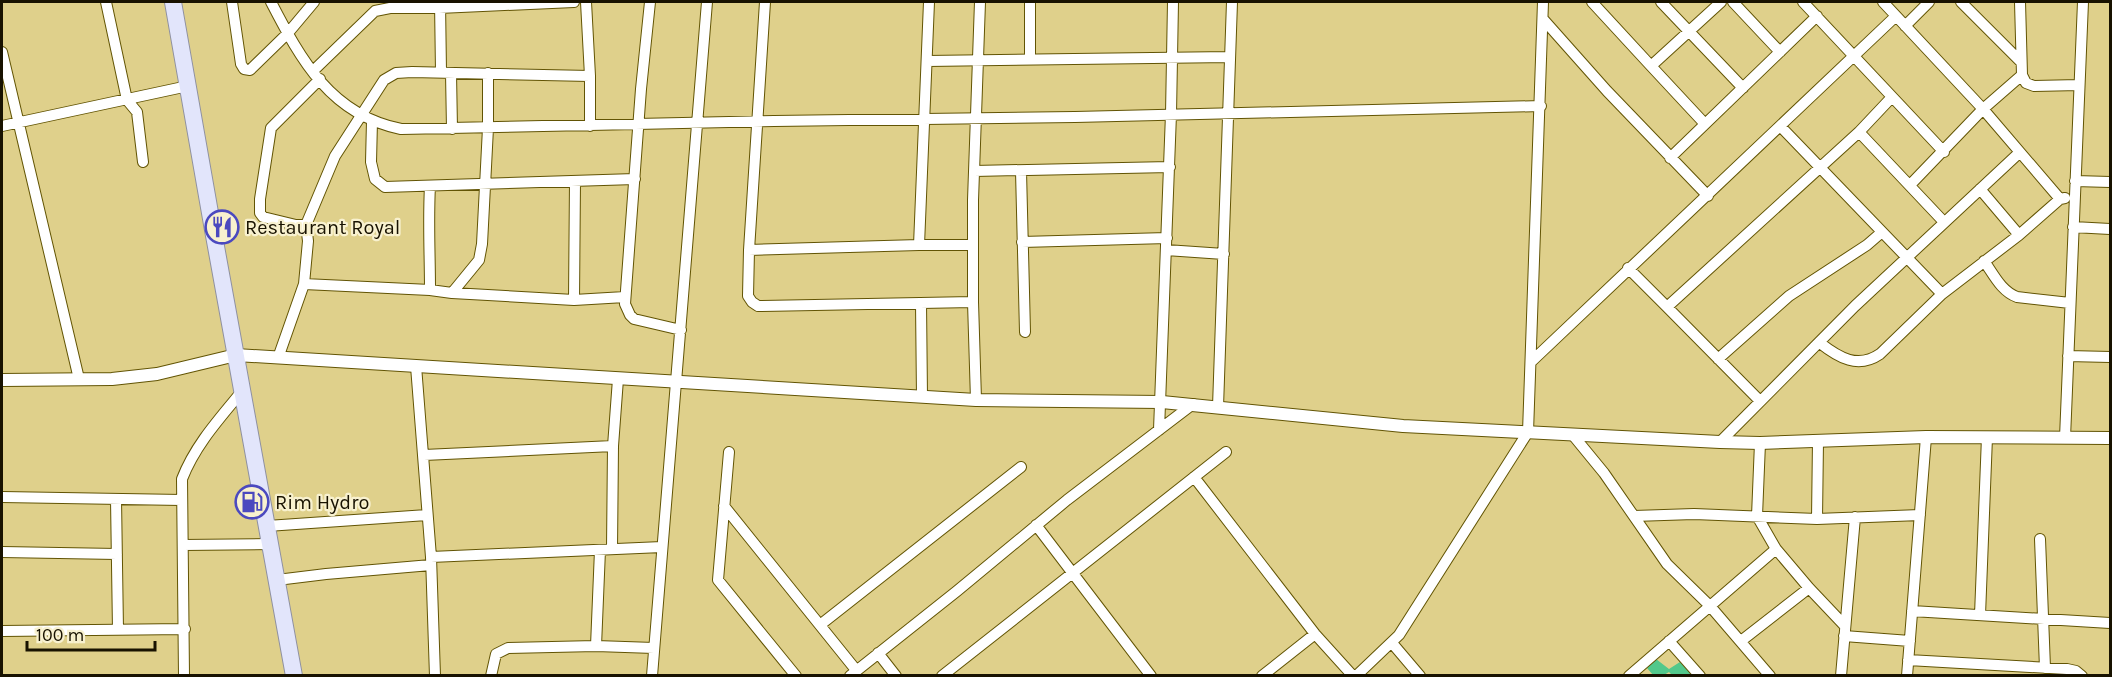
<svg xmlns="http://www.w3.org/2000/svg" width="2112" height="677" viewBox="0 0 2112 677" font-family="Karla,sans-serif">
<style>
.green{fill:#52c88b}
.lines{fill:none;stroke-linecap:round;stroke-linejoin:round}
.minor-casing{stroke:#625404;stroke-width:12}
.tertiary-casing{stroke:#625404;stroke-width:14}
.primary-casing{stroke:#8e90a1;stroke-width:18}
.minor{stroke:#fff;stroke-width:10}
.tertiary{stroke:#fff;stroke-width:12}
.primary{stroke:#e2e5fb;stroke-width:16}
.labels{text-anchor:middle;stroke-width:4.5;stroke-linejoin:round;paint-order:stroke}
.poi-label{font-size:20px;fill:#181200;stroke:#f8f1cf;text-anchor:start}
</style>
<rect width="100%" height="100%" fill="#dfd08b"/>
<!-- green -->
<path class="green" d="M 1656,659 L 1669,669 L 1680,662 L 1693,675 L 1672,675 L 1669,672 L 1664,675 L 1653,675 L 1647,668 Z"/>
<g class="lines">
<!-- minor casing -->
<g class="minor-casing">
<path id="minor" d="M 106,2 L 127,100 L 137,112 L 143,162
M 232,2 L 241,64 L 244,69 L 250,70 L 288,33 L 314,2
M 271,2 C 301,60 331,115 401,129 L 774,121 L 1075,117 L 1541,106
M 440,2 L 441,72
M 586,2 L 590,76 L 590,126
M 650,2 L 641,89 L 625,304 L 630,315 L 634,319 L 681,330
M 765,2 L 749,250 L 748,296 L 752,302 L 758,306 L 973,302
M 1592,2 L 1651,66
M 1661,2 L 1743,88
M 1733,2 L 1780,52
M 1803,2 L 1944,152
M 1883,2 L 1983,109 L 2060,199 L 2065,198
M 1961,2 L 2021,62
M 2020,2 L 2022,75 L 2026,83 L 2034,86 L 2079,85
M 1543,19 L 1607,91 L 1708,196
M 1905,26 L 1929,2
M 2,52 L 79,379
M 1030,58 L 1030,2
M 927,61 L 1230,57
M 313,71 L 375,11 L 390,8 L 439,8 L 574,2
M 451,73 L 452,129
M 372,121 L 371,162 L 375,179 L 385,187 L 635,179
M 1705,124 L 1651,66 L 1721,2
M 2,126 L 188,86
M 1781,127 L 1942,294
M 1859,132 L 1944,222
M 1670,158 L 1817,16
M 974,171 L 1170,167
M 1021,171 L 1025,332
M 2075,181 L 2110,182
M 1910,185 L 1983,109 L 2022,75
M 430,186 C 428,221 430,255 430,290 L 452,293 L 574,300 L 625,297
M 1980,189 L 2019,235
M 306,225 L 296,225 L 263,217 L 260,213 L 260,199 L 271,128 L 320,79
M 2073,227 L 2110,229
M 1022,242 L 1167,238
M 919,245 L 929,2
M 749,250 L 919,245 L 973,245
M 1166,250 L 1224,254
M 1984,261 C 1994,275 2001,291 2017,297 L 2070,303
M 1628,268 L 1667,307 L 1859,132 L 1892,97
M 304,284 L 430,290
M 452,293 L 479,260 L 482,244 L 488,128 L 488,73
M 574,300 L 575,181
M 921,303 L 922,397
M 1667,307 L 1760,401
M 1820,343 C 1839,358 1858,369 1880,354 L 1942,294 L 2019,235 L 2060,199
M 2068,356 L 2110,357
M 278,358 L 304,284 L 308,241 L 306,225 L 335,156 L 384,80 L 396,73 L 412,72 L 590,76
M 1718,359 L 1789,296 L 1867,245 L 1882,232
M 1532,361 L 1896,16
M 416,366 L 431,557 L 435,676
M 976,400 L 973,302 L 973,200 L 980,2
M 1218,407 L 1232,2
M 1159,430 L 1171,114 L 1173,2
M 1572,434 L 1604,473 L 1667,564 L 1710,606 L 1770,676
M 2065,438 L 2083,2
M 1720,442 L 1855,306 L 2019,153
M 1760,443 L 1757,516 L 1776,549 L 1809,588 L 1845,626
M 729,452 L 718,580 L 796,676
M 424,455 L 613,446
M 1194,477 L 1315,634 L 1353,676
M 2,497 L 182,500
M 116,499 L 118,630
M 724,506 L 856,670
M 1634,516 L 1694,514 L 1817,519 L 1920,515
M 1817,519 L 1818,441
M 1036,525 L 1151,676
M 267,526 L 427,515
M 2040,539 L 2045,668
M 183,545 L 270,544
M 612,549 L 613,446 L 618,379
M 2,552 L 117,554
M 431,557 L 662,547
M 277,580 L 326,574 L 431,565
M 1912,611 L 2110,623
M 1980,615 L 1987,437
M 820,625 L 1021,467
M 2,631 L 185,629
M 1844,636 L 1910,641
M 1669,641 L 1700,676
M 1741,641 L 1809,588
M 1392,643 L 1420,676
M 596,646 L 600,550
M 878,653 L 896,676
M 1908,660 L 2067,669 L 2076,671 L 2082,676
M 184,676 L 182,479 C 195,445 220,418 243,390
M 491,676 L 496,654 L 508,648 L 596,646 L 654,648
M 652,676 L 707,2
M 850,676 L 957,591 L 1067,500 L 1193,404
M 942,676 L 1226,452
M 1262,676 L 1315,634
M 1356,676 L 1399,635 L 1528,432 L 1543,2
M 1629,676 L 1776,549
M 1841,676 L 1855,517
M 1907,676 L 1926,437"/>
</g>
<!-- tertiary casing -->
<g class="tertiary-casing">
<path id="tertiary" d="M 2,380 L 112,379 L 157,374 L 236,355 L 976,400 L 1162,402 L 1403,426 L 1720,442 L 1760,443 L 1926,437 L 2110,438"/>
</g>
<!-- primary casing -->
<g class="primary-casing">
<path id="primary" d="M 173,2 L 213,230 L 294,676"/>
</g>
<!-- minor -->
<use href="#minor" class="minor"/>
<!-- tertiary -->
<use href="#tertiary" class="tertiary"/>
<!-- primary -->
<use href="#primary" class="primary"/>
</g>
<!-- icons -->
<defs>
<g id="restaurant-ring" transform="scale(1.725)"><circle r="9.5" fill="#f8f1cf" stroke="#4b49bf" stroke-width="1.5"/><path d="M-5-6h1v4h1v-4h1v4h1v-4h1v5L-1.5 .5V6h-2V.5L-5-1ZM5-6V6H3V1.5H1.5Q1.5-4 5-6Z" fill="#4b49bf"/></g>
<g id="fuel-ring" transform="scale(1.725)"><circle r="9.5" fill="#f8f1cf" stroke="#4b49bf" stroke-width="1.5"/><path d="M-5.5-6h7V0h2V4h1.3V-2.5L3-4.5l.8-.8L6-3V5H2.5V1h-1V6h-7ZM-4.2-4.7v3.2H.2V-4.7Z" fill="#4b49bf"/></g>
</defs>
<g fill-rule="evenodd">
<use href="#restaurant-ring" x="222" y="227"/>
<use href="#fuel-ring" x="252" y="502"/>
</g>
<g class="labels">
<!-- poi labels -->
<g class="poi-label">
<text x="245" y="234">Restaurant Royal</text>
<text x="275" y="509">Rim Hydro</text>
</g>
</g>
<!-- border -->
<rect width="2112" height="677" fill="none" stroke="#181200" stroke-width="6"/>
<!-- scale -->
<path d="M27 641v9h128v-9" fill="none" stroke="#181200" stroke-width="3"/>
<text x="36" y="641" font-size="18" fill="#181200" stroke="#f8f1cf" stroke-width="4.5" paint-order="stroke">100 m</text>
</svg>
